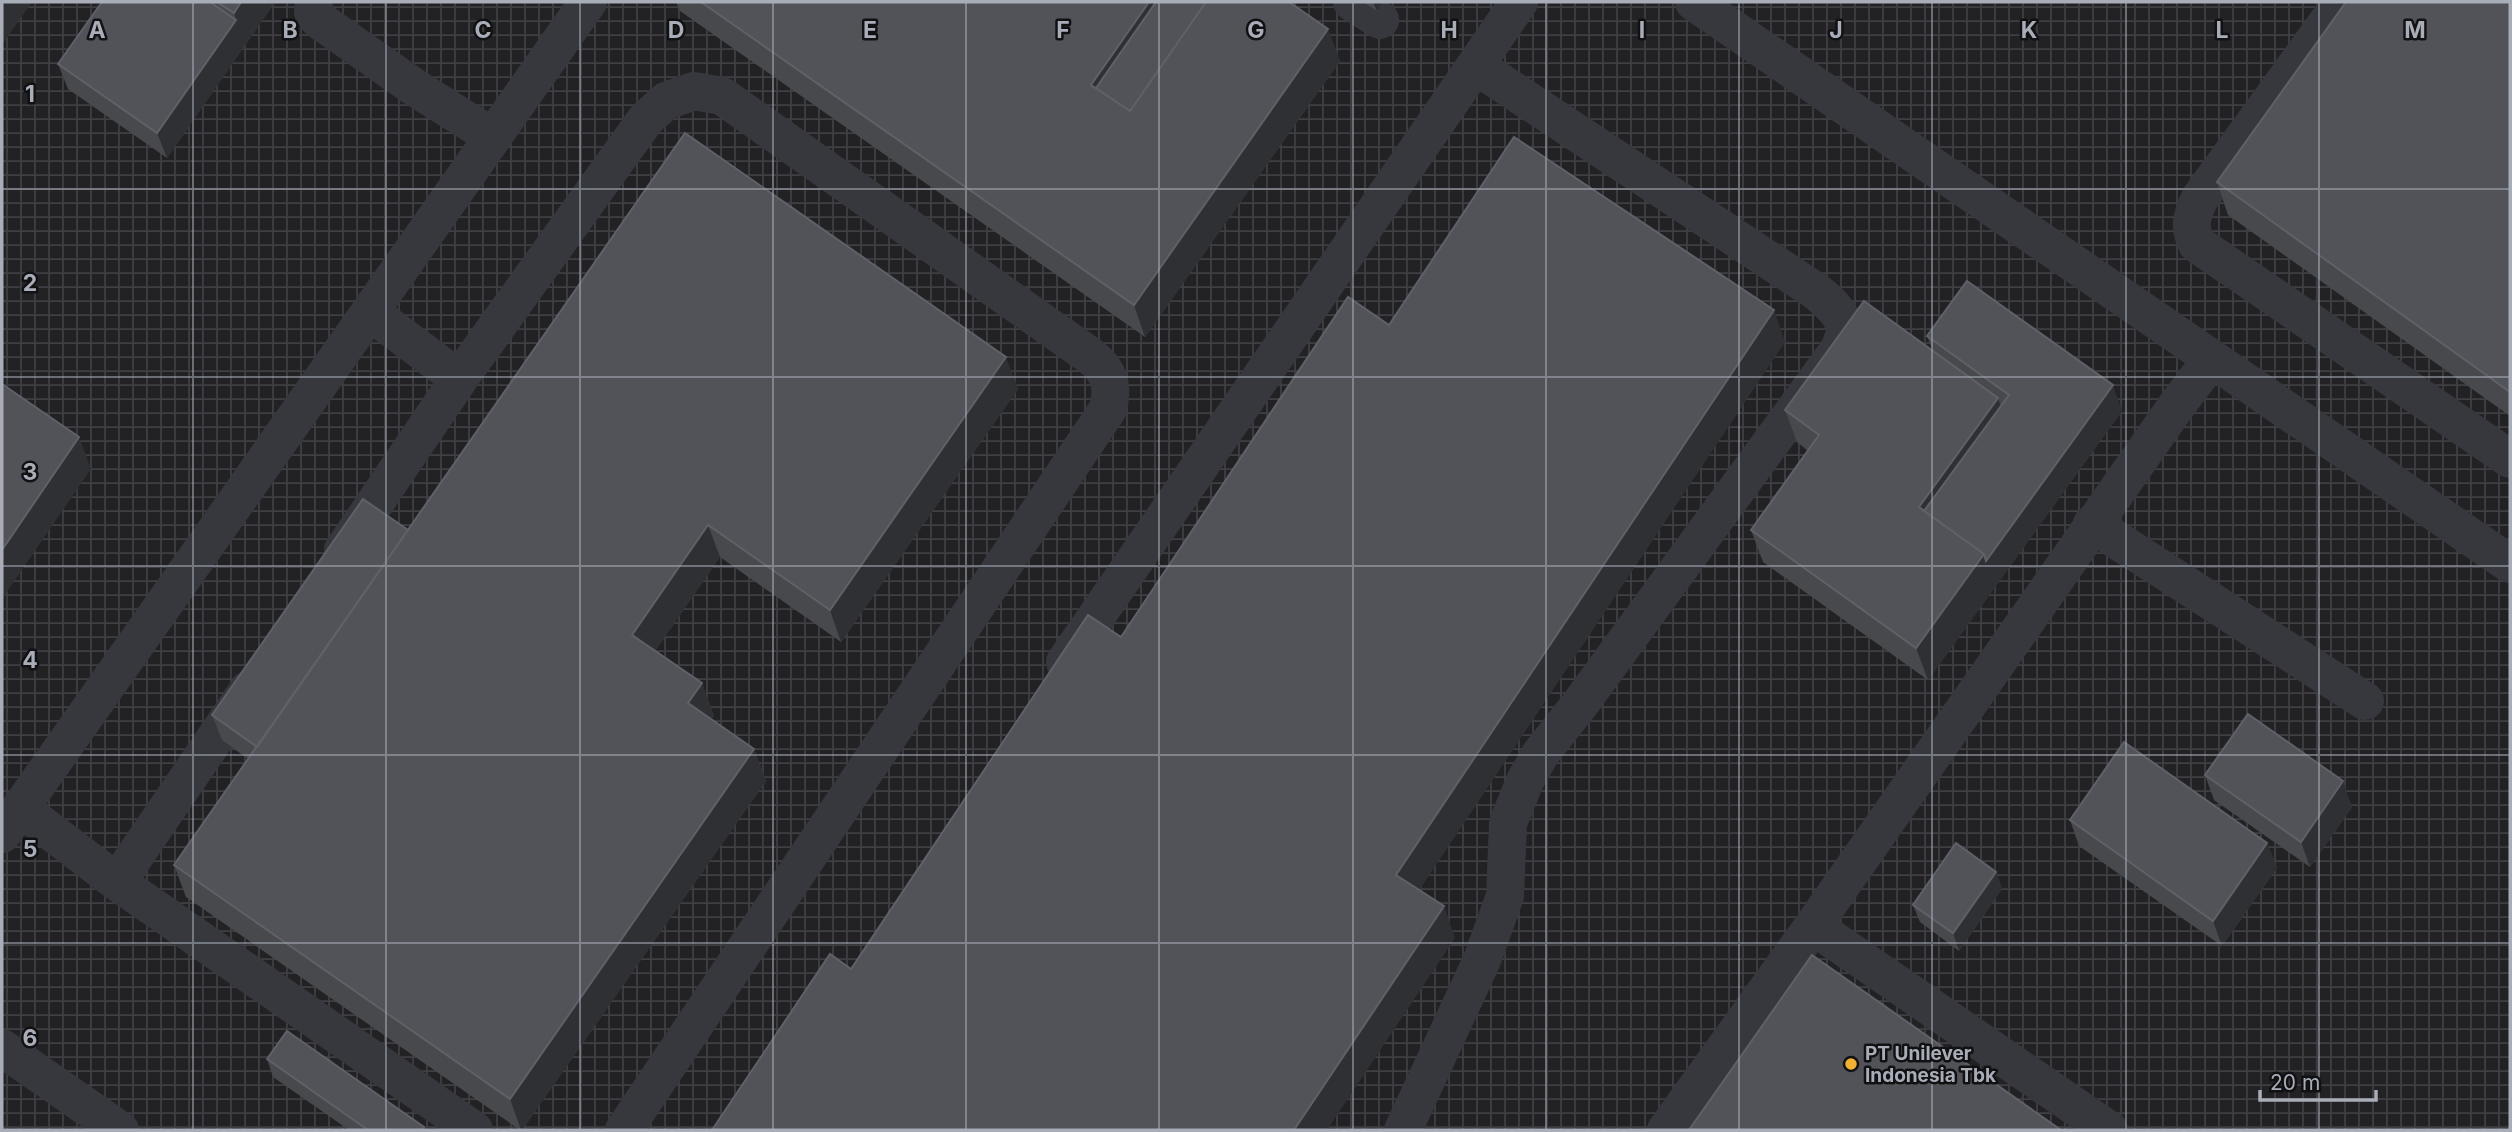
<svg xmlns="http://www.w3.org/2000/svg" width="2512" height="1132" viewBox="0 0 2512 1132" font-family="Inter,sans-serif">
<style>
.industrial{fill:url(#industrial-grid)}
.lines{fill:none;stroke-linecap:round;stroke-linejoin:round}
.minor{stroke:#37383d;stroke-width:38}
.wall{fill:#47494d}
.shaded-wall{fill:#2f3033}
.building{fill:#525359;stroke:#5f6168;stroke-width:2}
.grid{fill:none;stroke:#a8adb8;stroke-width:2;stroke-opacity:0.55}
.poi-dot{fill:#f2b134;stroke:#111113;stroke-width:2.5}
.labels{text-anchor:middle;stroke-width:5;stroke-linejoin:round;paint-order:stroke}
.poi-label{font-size:19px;font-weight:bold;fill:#a8adb8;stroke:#111113;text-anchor:start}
.grid-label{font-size:23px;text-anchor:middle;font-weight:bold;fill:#a8adb8;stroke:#111113;stroke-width:5;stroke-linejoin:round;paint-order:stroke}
</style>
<defs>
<pattern id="industrial-grid" width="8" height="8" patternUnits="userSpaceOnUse" patternTransform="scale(1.75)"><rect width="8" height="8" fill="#222225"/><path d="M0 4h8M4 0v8" fill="none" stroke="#3f3f43"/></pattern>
</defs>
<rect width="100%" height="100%" fill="#161618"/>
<!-- industrial -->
<path class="industrial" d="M 2,2 L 2510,2 L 2510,1130 L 2,1130 Z"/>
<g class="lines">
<!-- minor -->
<path class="minor" d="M 314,2 L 313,12 L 319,20 L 414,87 L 493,137
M 1352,2 L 1380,20
M 1694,2 L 2510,564
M 2342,2 L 2200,198 C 2192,215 2188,227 2197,244 L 2510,459
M 370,312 L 459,379
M 2092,524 L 2365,701
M 343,550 L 459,379 L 646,119 L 666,101 L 694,91 L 722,96 L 1089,355 C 1109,370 1114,385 1108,409 L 624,1130
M 1065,662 L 1519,2
M 20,808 L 117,882 L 474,1130
M 2,834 L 588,2
M 117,882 L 248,690
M 1813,926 L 2109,1130
M 2,1048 L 120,1130
M 1403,1130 L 1482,960 L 1505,896 L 1508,823 L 1525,781 L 1541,753 L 1580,704 L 1840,348 C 1841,343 1845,336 1845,331 C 1844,314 1826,299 1814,290 L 1476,66
M 1666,1130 L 1813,926 L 2177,405 L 2212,359"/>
</g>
<!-- wall -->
<path class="wall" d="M 102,2 L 275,2 L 167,158 L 68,89 L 58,64 Z
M 676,2 L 1289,2 L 1340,61 L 1145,337 L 680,11 Z
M 1363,2 L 1383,2 L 1377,11 Z
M 2510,2 L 2510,416 L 2228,215 L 2217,182 Z
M 1927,336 L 2122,411 L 1928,680 L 1763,562 L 1751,530 L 1808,451 L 1797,442 L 1785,410 L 1933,351 Z
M 1018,389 L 841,642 L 720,557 L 655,651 L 702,683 L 714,716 L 711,719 L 754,749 L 766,781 L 522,1130 L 520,1130 L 186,897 L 174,865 L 248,759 L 222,740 L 212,715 L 408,530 Z
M 2205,775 L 2352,807 L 2310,867 L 2214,800 Z
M 2070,820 L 2267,843 L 2277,868 L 2222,946 L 2079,846 Z
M 1996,872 L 2002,889 L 1959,951 L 1920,922 L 1913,905 Z
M 267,1059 L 424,1127 L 425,1130 L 349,1130 L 273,1077 Z"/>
<!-- shaded-wall -->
<path class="shaded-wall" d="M 5,2 L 32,2 L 2,45 L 2,6 Z
M 241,2 L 275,2 L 167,158 L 157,133 L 236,20 L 234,13 Z
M 1149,2 L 1183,2 L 1094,91 L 1091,85 Z
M 1373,2 L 1383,2 L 1377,11 Z
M 1328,29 L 1340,61 L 1145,337 L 1134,305 Z
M 1774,310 L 1785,342 L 1408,907 L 1396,875 Z
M 1006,357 L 1018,389 L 841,642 L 830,610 Z
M 2113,385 L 2122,411 L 1928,680 L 1916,648 L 1984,554 Z
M 1998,398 L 2010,430 L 1940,527 L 1919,507 Z
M 79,437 L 91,469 L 2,599 L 2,550 Z
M 708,525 L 720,557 L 644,667 L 632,635 Z
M 702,683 L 714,716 L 700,735 L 688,703 Z
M 754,749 L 766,781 L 522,1130 L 521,1130 L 510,1099 Z
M 2343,781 L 2352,807 L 2310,867 L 2301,842 Z
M 2267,843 L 2277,868 L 2222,946 L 2213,921 Z
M 1996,872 L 2002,889 L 1959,951 L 1953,933 Z
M 1444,906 L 1455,938 L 1327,1130 L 1294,1130 Z"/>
<!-- building -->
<path class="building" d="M 102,2 L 210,2 L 236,20 L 157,133 L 58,64 Z
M 217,2 L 241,2 L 234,13 Z
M 701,2 L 1149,2 L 1091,85 L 1130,111 L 1206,2 L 1289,2 L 1328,29 L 1134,305 Z
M 1156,2 L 1206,2 L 1130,111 L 1096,88 Z
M 2346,2 L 2510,2 L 2510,392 L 2217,182 Z
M 685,133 L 1006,357 L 830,610 L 708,525 L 632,635 L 702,683 L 688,703 L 754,749 L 510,1099 L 174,865 Z
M 1514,137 L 1774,310 L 1396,875 L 1444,906 L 1294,1130 L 712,1130 L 830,954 L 851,969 L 1088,615 L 1121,637 L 1348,297 L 1389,325 Z
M 1967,281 L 2113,385 L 1986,561 L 1984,554 L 1924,511 L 2009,395 L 1927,336 Z
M 1864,301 L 1998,398 L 1919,507 L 1984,554 L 1916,648 L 1751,530 L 1819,435 L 1785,410 Z
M 2,384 L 79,437 L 2,550 Z
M 363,499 L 408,530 L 257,747 L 212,715 Z
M 2248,714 L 2343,781 L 2301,842 L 2205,775 Z
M 2124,742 L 2267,843 L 2213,921 L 2070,820 Z
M 1956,843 L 1996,872 L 1953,933 L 1913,905 Z
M 1812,955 L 2061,1130 L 1689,1130 Z
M 287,1031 L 424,1127 L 422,1130 L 368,1130 L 267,1059 Z"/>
<!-- grid -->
<path class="grid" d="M 193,2 L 193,1130M 386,2 L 386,1130M 580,2 L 580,1130M 773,2 L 773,1130M 966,2 L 966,1130M 1159,2 L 1159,1130M 1353,2 L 1353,1130M 1546,2 L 1546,1130M 1739,2 L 1739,1130M 1932,2 L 1932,1130M 2126,2 L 2126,1130M 2319,2 L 2319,1130M 2,189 L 2510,189M 2,377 L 2510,377M 2,566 L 2510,566M 2,755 L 2510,755M 2,943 L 2510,943"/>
<!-- markers -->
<circle class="poi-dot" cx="1851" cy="1064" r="7"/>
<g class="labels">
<!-- poi labels -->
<g class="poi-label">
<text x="1865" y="1060">PT Unilever<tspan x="1865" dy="22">Indonesia Tbk</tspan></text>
</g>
</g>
<g class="grid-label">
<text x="97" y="38">A</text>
<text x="290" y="38">B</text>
<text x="483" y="38">C</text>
<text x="676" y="38">D</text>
<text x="870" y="38">E</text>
<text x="1063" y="38">F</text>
<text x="1256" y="38">G</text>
<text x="1449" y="38">H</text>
<text x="1642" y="38">I</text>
<text x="1836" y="38">J</text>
<text x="2029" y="38">K</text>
<text x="2222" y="38">L</text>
<text x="2415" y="38">M</text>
<text x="30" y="102">1</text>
<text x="30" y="291">2</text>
<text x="30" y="480">3</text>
<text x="30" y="668">4</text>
<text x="30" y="857">5</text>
<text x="30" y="1046">6</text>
</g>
<!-- border -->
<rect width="2512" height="1132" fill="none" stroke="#a8adb8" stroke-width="7"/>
<!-- scale -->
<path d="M2260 1090v10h116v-10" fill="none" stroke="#a8adb8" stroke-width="3.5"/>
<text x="2270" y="1090" font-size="21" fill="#a8adb8" stroke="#111113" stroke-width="5" paint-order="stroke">20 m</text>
</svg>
